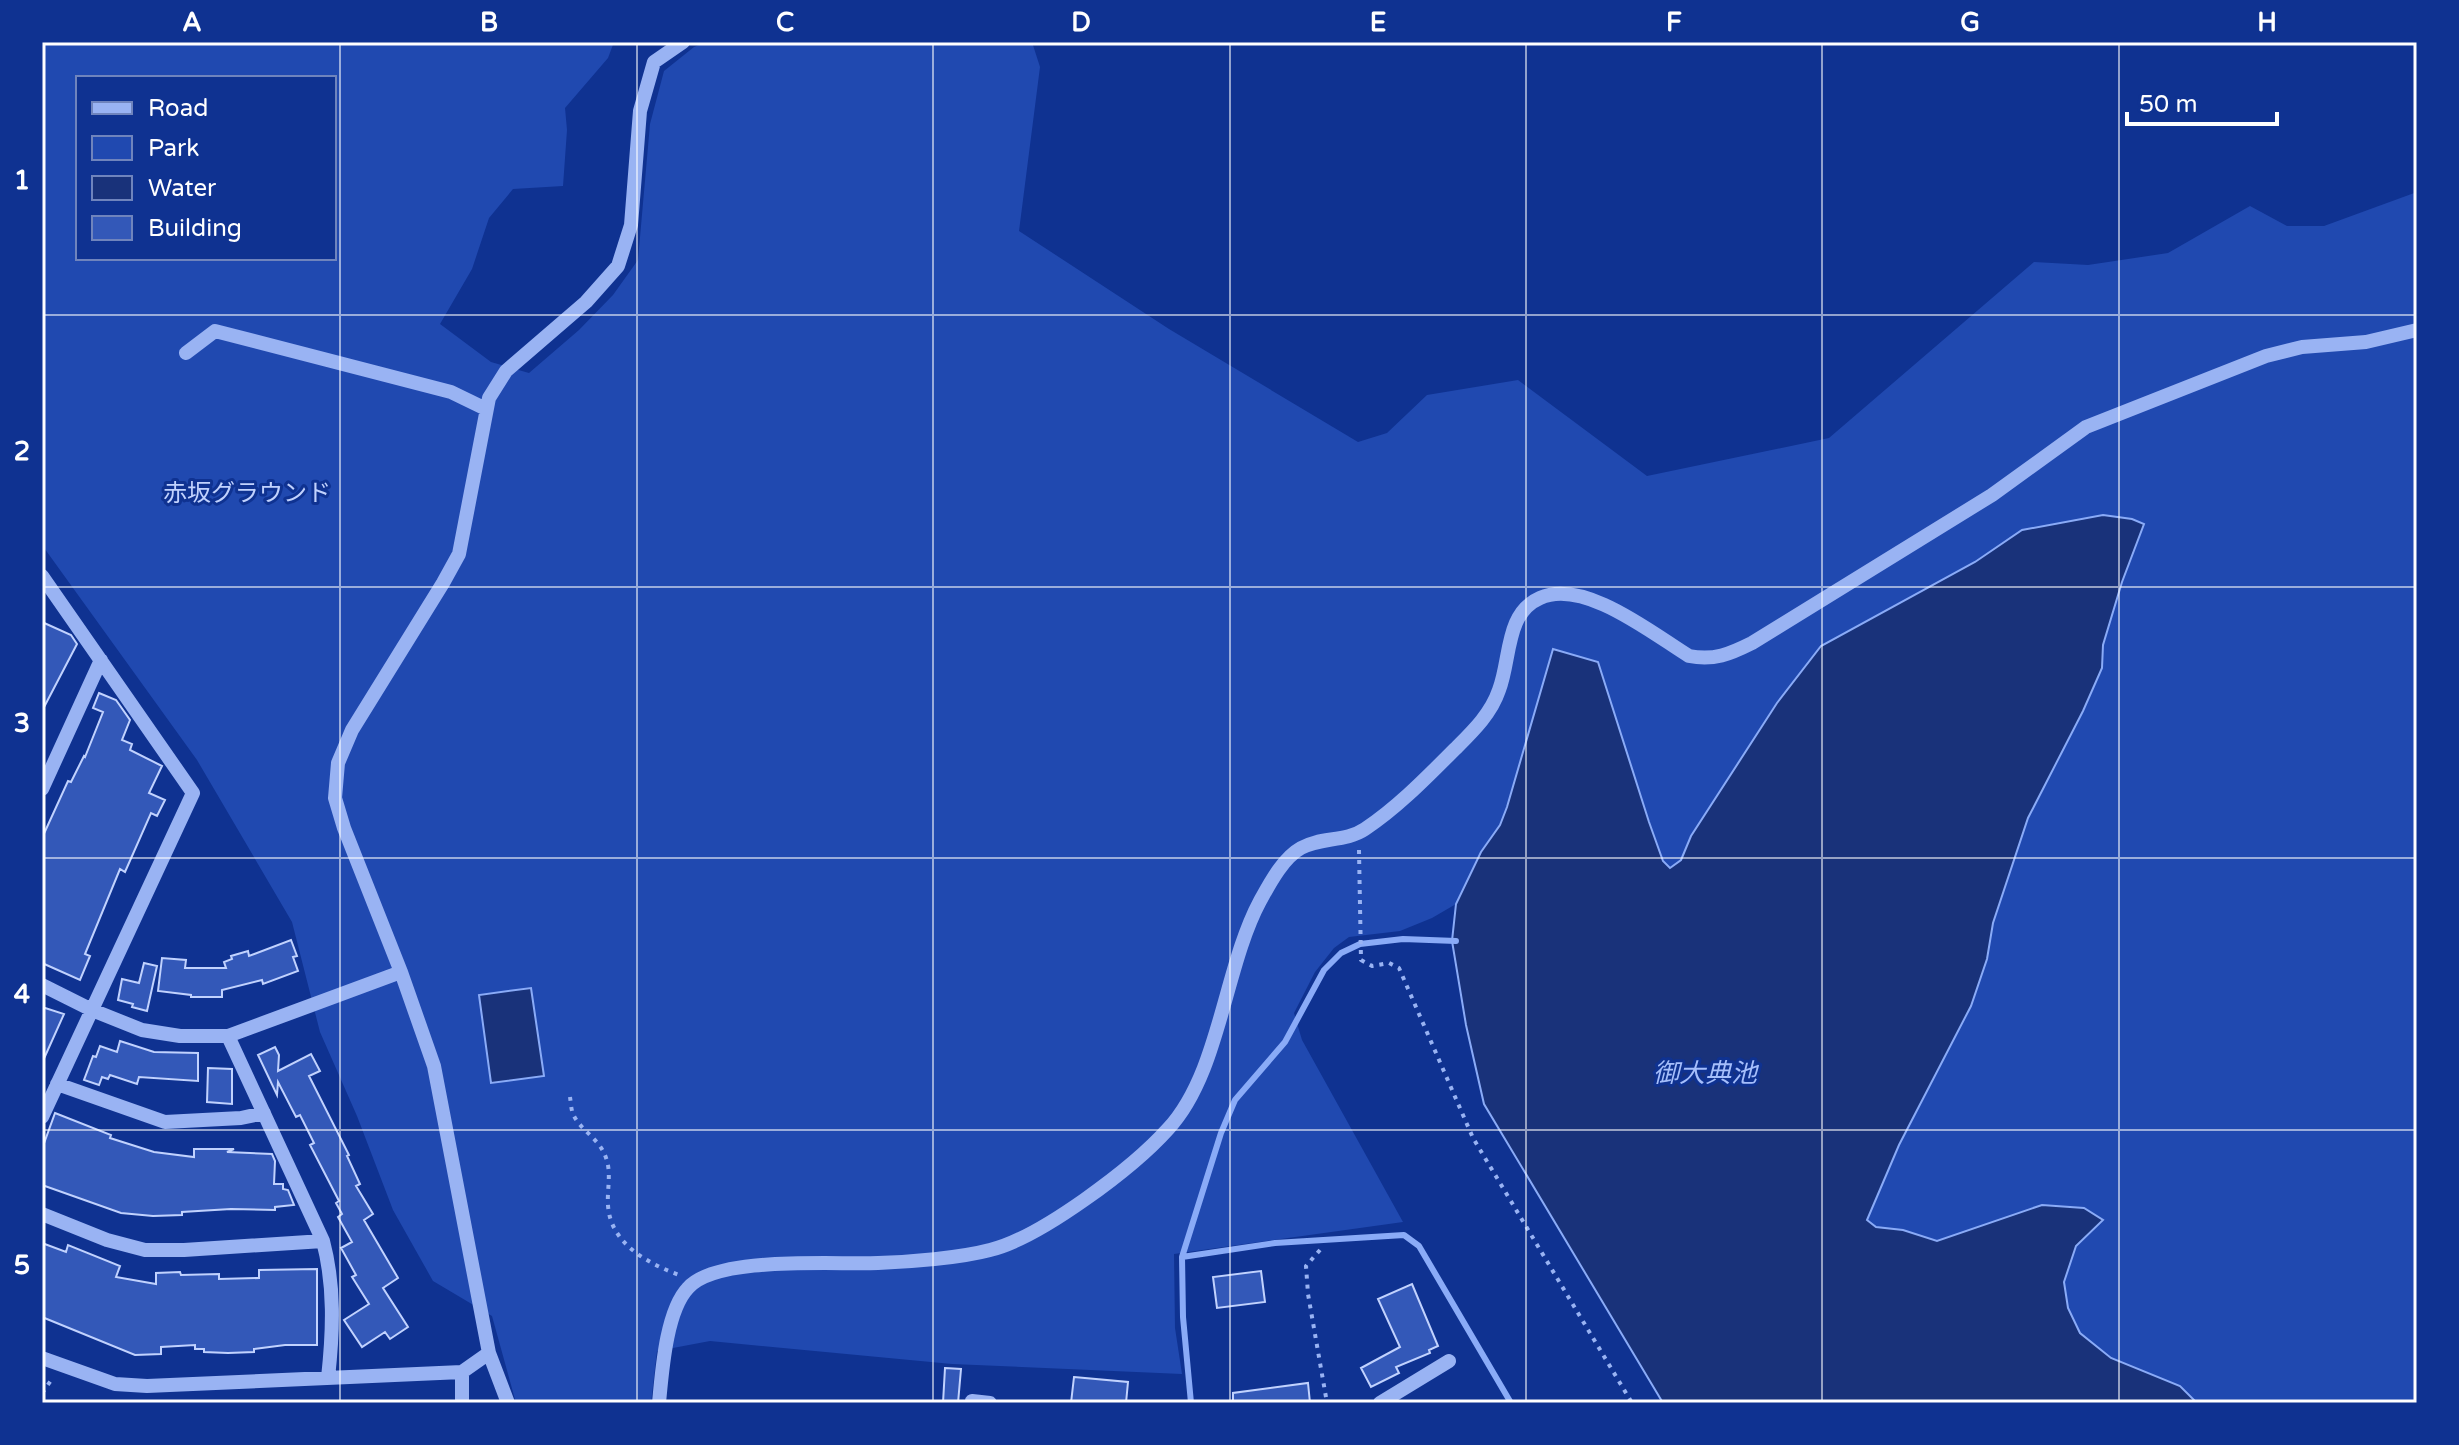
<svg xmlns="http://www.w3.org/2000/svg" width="2459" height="1445" viewBox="0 0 2459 1445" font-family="'Varela Round','Noto Sans JP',sans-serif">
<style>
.green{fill:#2049b0;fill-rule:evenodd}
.water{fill:#19327a;stroke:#8aabf7;stroke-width:2}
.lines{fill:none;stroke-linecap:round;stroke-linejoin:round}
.stream{stroke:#8aabf7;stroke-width:6}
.building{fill:#3358b8;stroke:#c1d2fe;stroke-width:2}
.path{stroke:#99b3f3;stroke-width:4;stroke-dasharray:4 6;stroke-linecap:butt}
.minor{stroke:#99b3f3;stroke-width:14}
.grid{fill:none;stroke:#fff;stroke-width:2;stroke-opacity:0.55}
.labels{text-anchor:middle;stroke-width:6;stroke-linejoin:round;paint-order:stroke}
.park-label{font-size:24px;fill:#c1d2fe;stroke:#0f3291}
.water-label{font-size:26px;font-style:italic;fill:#a5befb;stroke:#0f3291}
.neatline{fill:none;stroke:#fff;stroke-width:3}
.grid-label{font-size:26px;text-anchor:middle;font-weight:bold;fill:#fff}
</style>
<rect width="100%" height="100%" fill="#0f3291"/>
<!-- green -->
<path class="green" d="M 42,42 L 614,42 L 608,58 L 565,108 L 567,130 L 563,186 L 513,189 L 489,218 L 472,269 L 440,324 L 491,362 L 529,373 L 579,330 L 613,295 L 638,260 L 650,124 L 664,71 L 694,47 L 706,42 L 1032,42 L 1040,67 L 1019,231 L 1169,329 L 1358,442 L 1387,433 L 1427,395 L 1518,380 L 1647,476 L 1829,438 L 2034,262 L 2088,265 L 2168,253 L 2250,206 L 2287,226 L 2324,226 L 2417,192 L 2417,1403 L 2197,1403 L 2180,1386 L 2111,1358 L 2080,1333 L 2068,1308 L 2064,1282 L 2076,1246 L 2103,1220 L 1967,1233 L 1937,1241 L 1903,1230 L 1876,1227 L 1867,1220 L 1899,1145 L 1987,959 L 1993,923 L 2028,817 L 2083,711 L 2102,668 L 2103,645 L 2122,582 L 2144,524 L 2103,515 L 2022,530 L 1975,562 L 1821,646 L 1777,703 L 1691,836 L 1681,860 L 1670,868 L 1663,861 L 1649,822 L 1598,662 L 1536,708 L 1507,807 L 1500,825 L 1481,852 L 1456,904 L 1432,918 L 1400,931 L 1349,937 L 1334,948 L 1315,972 L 1294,1013 L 1302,1040 L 1403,1222 L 1174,1254 L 1175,1328 L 1182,1374 L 952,1364 L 710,1341 L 657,1351 L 651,1403 L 516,1403 L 492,1316 L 433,1281 L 393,1210 L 357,1116 L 320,1032 L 292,922 L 197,760 L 42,545 ZM 78,78 L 334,78 L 334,258 L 78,258 Z"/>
<!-- water -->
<path class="water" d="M 2103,515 L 2132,519 L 2144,524 L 2122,582 L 2103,645 L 2102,668 L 2083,711 L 2028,818 L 1993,923 L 1987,959 L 1971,1006 L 1899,1145 L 1867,1220 L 1876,1227 L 1903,1230 L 1937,1241 L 2042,1205 L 2084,1208 L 2103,1220 L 2076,1246 L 2064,1282 L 2068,1308 L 2080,1333 L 2111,1358 L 2180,1386 L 2197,1403 L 1663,1403 L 1484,1104 L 1466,1025 L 1452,941 L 1456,904 L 1481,852 L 1500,825 L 1507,807 L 1553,649 L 1598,662 L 1649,822 L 1663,861 L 1670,868 L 1681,860 L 1691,836 L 1777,703 L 1821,646 L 1975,562 L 2022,530 Z
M 531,988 L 544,1076 L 491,1083 L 479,995 Z"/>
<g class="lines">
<!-- stream -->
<path class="stream" d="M 1182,1257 L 1275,1243 L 1404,1235 L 1419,1246 L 1511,1403
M 1191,1403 L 1183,1317 L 1182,1257 L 1221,1133 L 1235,1100 L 1285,1042 L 1324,970 L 1341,953 L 1360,944 L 1403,939 L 1456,941"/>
</g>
<!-- building -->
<path class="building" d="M 42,622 L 71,635 L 77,644 L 42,711 Z
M 99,693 L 116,700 L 130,720 L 122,740 L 132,744 L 130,750 L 162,766 L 149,793 L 165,800 L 157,816 L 151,813 L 125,872 L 120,869 L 85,954 L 90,956 L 80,980 L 42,963 L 42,838 L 68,781 L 71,782 L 84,756 L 85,757 L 103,712 L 93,708 Z
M 291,940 L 297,956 L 293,957 L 298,971 L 263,984 L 262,980 L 222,990 L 222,997 L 191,997 L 191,995 L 158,991 L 162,958 L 186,960 L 185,968 L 226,968 L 224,962 L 232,959 L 231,956 L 248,951 L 249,956 Z
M 144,963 L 157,966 L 147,1011 L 132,1007 L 133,1004 L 118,1000 L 122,979 L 139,983 Z
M 42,1007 L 64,1014 L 42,1063 Z
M 120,1041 L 154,1052 L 198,1053 L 198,1081 L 139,1077 L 137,1084 L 110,1075 L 108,1079 L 102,1077 L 99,1085 L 84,1080 L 93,1056 L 96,1057 L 100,1046 L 117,1052 Z
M 275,1047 L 279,1055 L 278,1071 L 311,1054 L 320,1071 L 309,1076 L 349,1155 L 347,1156 L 360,1184 L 356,1186 L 373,1214 L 364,1220 L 398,1278 L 383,1288 L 408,1327 L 390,1339 L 385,1332 L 362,1347 L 344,1320 L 369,1304 L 352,1277 L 356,1275 L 341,1248 L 352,1242 L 338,1217 L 342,1214 L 336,1203 L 339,1201 L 310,1145 L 314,1143 L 300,1115 L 296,1117 L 278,1082 L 277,1095 L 258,1055 Z
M 208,1068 L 232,1069 L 232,1104 L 207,1102 Z
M 55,1113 L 111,1135 L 110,1138 L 154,1152 L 194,1157 L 194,1149 L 234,1149 L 227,1152 L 272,1154 L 275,1161 L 274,1184 L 283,1184 L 283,1189 L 288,1190 L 294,1205 L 275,1207 L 275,1210 L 231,1209 L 182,1212 L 182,1215 L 153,1216 L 121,1213 L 42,1185 L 42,1149 Z
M 42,1243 L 66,1252 L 68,1245 L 120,1266 L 116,1277 L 156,1284 L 156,1273 L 180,1272 L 181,1275 L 219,1274 L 219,1279 L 259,1278 L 259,1270 L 317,1269 L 317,1345 L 285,1345 L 254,1349 L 254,1352 L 228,1353 L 204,1352 L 204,1349 L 195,1349 L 195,1345 L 161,1347 L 161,1354 L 135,1355 L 42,1317 Z
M 1261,1271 L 1265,1302 L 1217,1308 L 1213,1277 Z
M 1412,1284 L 1438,1346 L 1429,1350 L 1430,1353 L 1396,1367 L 1399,1373 L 1371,1387 L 1361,1368 L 1400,1347 L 1378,1299 Z
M 945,1368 L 961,1369 L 958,1403 L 943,1403 Z
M 1074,1377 L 1128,1382 L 1126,1403 L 1071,1403 Z
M 1308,1383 L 1310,1403 L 1233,1403 L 1233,1393 Z"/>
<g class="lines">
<!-- path -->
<path class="path" d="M 1359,850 L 1361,960 L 1372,966 L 1389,963 L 1399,968 L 1473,1138 L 1632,1403
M 570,1097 C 571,1103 571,1111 574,1116 C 583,1133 601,1139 607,1161 C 611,1175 607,1191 608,1205 C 610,1243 647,1263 679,1275
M 1320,1250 L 1306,1266 L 1308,1294 L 1327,1403
M 42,1393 L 52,1379"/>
<!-- minor -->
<path class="minor" d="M 186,353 L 215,331 L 451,392 L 486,409
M 42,576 L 193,793 L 42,1117
M 42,789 L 101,660
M 42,985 L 92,1010 L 142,1030 L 180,1036 L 228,1036 L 401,972
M 228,1036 L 323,1241 C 335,1286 333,1332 328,1378
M 57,1084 L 165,1122 L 241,1118 L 264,1113
M 42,1214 L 107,1240 L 145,1250 L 184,1250 L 323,1241
M 42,1358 L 115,1384 L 147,1386 L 462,1372 L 489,1353
M 972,1401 L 990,1403
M 462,1403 L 462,1372
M 508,1403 L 489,1353 L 434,1066 L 401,972 L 344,828 L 335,798 L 338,763 L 352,730 L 443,583 L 459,554 L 489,398 L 506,371 L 586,302 L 618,266 L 631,225 L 640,111 L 654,62 L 683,42
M 659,1403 C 662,1372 666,1311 688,1288 C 717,1255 835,1265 878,1263 C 909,1262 960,1258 990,1250 C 1040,1238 1133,1168 1168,1129 C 1220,1073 1224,968 1260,901 C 1270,883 1283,858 1301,848 C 1320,837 1346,842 1365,829 C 1398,807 1427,777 1455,749 C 1472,732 1491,714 1499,690 C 1511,659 1505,613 1540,598 C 1584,578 1653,634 1689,656 C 1714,661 1730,654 1752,643 L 1992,495 L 2086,427 L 2266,356 L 2302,347 L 2366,342 L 2417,330
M 1380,1403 L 1449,1361"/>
</g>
<!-- grid -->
<path class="grid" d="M 340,42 L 340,1403M 637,42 L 637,1403M 933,42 L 933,1403M 1230,42 L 1230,1403M 1526,42 L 1526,1403M 1822,42 L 1822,1403M 2119,42 L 2119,1403M 42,315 L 2417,315M 42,587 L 2417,587M 42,858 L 2417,858M 42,1130 L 2417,1130"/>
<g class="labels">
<!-- park labels -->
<g class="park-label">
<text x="247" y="501">赤坂グラウンド</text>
</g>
<!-- water labels -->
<g class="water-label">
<text x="1705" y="1082">御大典池</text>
</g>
</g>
<!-- border -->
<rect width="2459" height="1445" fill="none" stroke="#0f3291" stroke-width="88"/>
<!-- legend -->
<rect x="76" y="76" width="260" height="184" fill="#0f3291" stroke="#6f84bd" stroke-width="2"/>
<rect x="92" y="102" width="40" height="12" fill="#99b3f3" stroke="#6f84bd" stroke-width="2"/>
<text x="148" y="116" font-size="24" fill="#ffffff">Road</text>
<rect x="92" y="136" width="40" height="24" fill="#2049b0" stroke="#6f84bd" stroke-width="2"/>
<text x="148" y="156" font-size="24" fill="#ffffff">Park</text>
<rect x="92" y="176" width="40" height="24" fill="#19327a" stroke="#6f84bd" stroke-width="2"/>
<text x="148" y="196" font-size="24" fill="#ffffff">Water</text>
<rect x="92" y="216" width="40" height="24" fill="#3358b8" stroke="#6f84bd" stroke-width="2"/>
<text x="148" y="236" font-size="24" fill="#ffffff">Building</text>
<!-- scale -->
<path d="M2127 112v12h150v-12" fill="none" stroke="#ffffff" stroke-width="4"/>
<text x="2139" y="112" font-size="24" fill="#ffffff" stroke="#0f3291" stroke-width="6" paint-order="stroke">50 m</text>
<rect x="44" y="44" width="2371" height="1357" class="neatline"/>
<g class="grid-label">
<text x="192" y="31">A</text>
<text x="489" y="31">B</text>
<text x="785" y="31">C</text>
<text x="1081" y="31">D</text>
<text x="1378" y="31">E</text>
<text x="1674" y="31">F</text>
<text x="1970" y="31">G</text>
<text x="2267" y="31">H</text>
<text x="22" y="189">1</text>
<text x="22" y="460">2</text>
<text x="22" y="732">3</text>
<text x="22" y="1003">4</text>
<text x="22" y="1274">5</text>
</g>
</svg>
